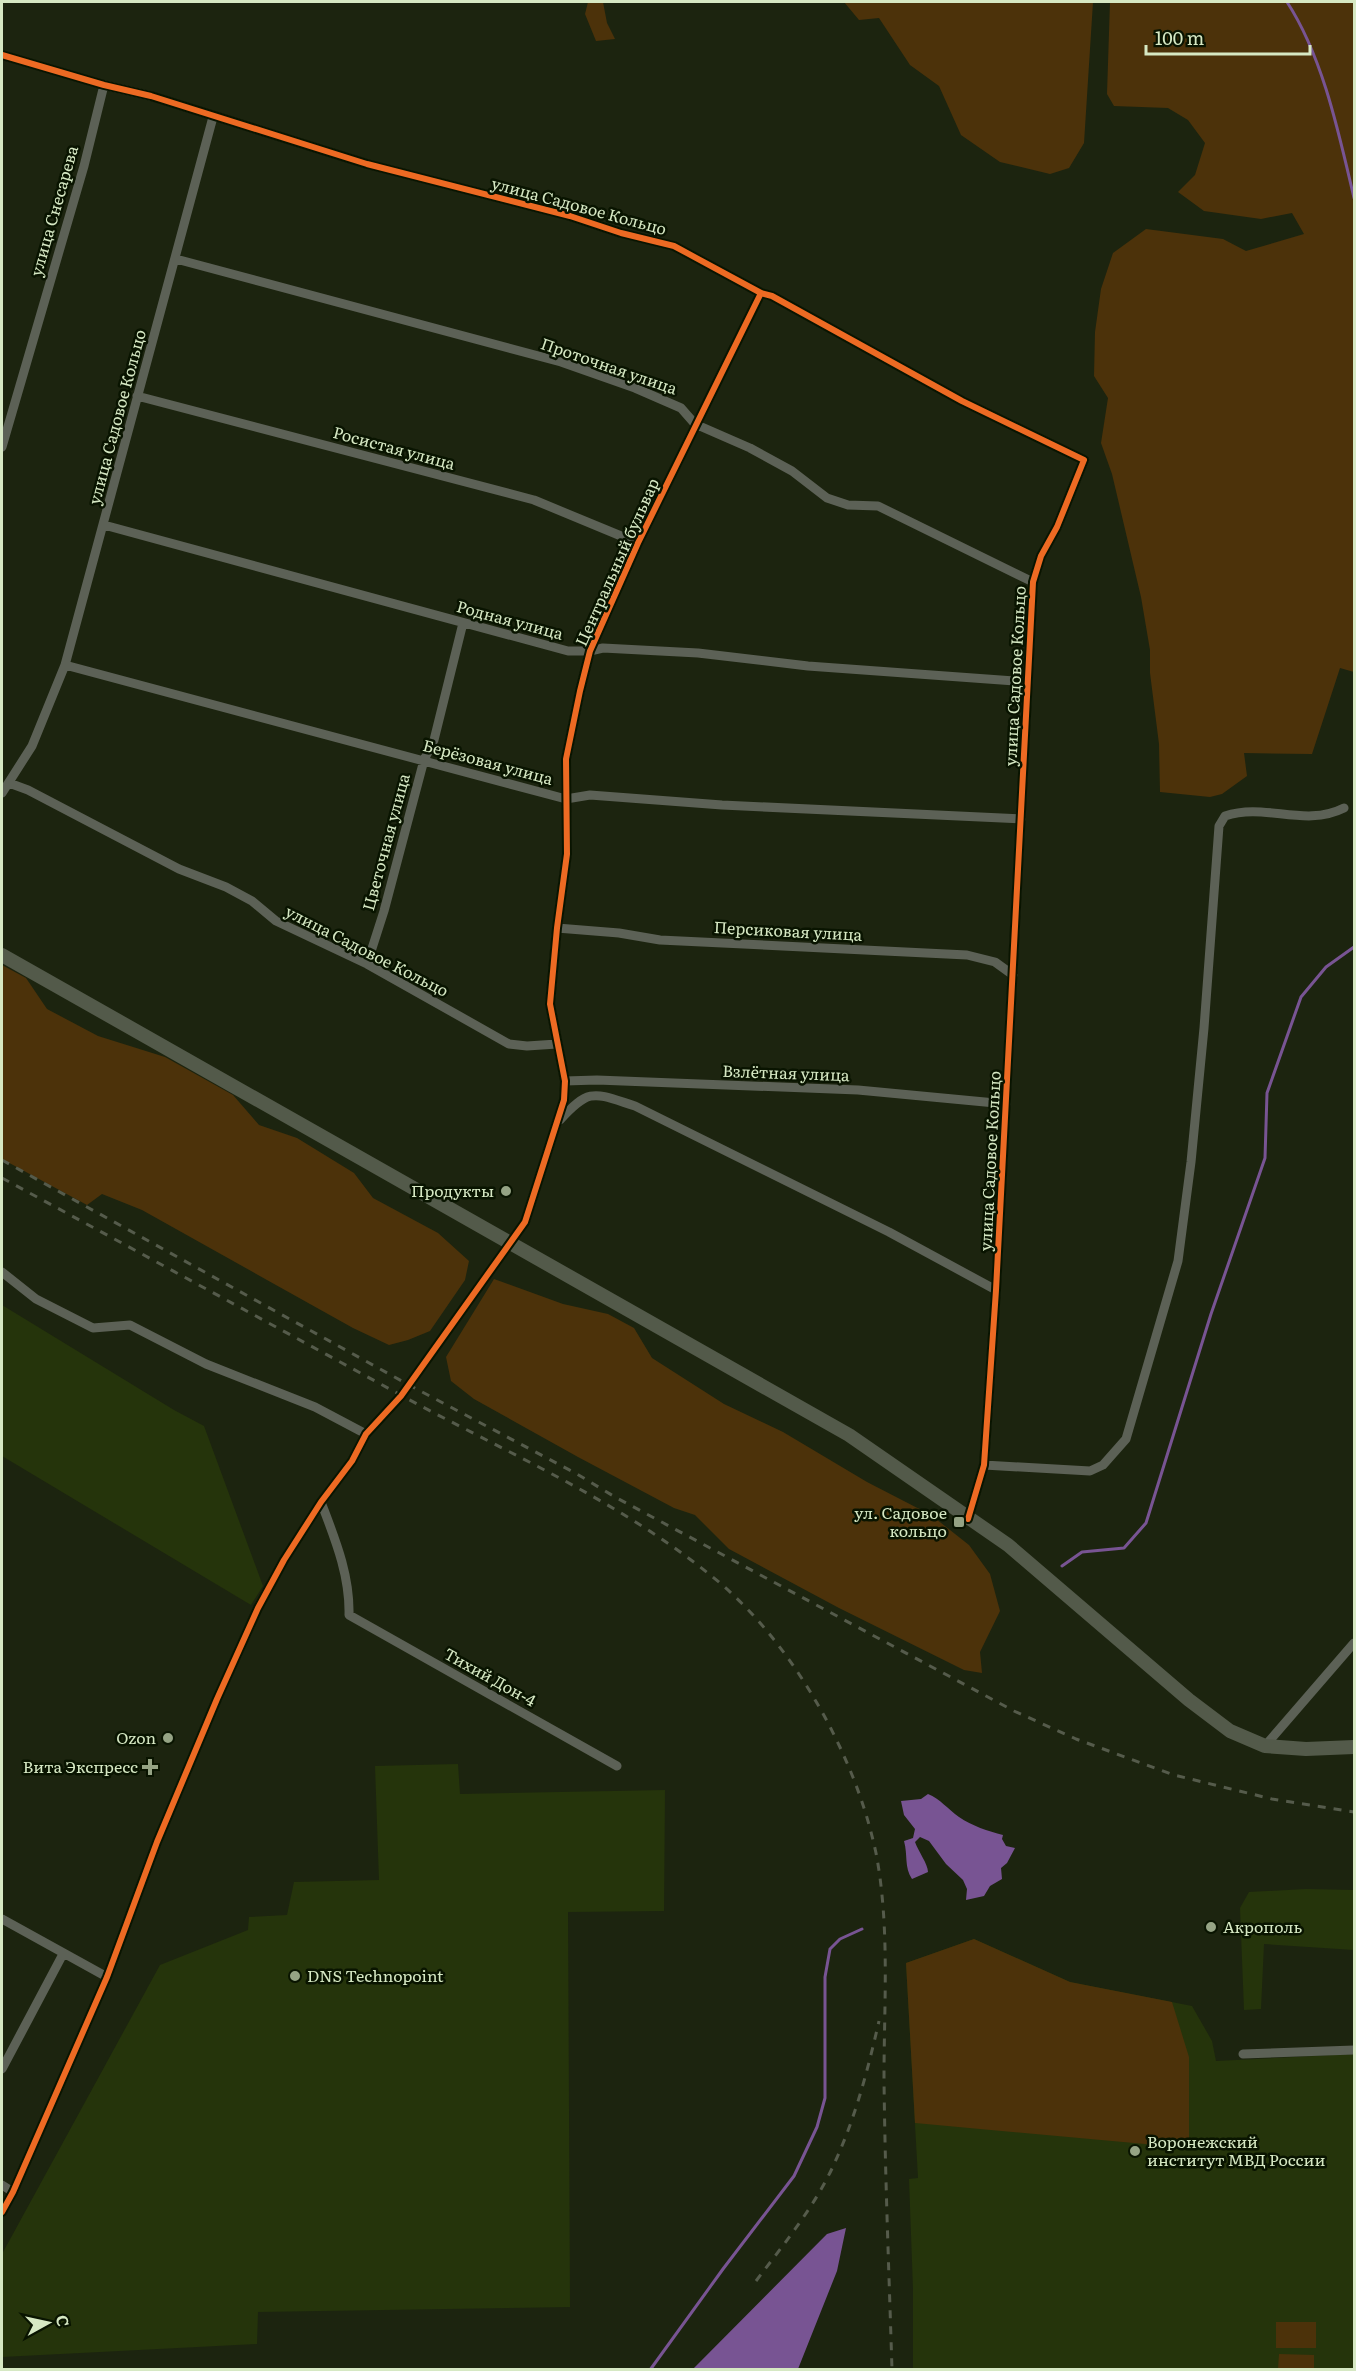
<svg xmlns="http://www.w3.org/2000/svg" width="1356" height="2371" viewBox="0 0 1356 2371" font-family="Literata,serif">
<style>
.built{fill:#25340b}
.green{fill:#4c320a}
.water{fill:#785493}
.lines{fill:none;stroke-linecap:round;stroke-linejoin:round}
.stream{stroke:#785493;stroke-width:3}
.street{stroke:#5c6156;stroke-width:9}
.secondary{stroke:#535a4a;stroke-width:14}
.rail{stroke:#555b4b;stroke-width:3;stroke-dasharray:8 8;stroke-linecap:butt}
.cycleway-casing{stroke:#091400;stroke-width:10}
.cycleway{stroke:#ed6a23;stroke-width:6}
.poi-dot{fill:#95a384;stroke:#091400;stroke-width:2}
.labels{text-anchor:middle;stroke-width:5;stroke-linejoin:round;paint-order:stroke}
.street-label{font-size:16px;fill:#d6e8c3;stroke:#091400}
.poi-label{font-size:16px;fill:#d6e8c3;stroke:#091400;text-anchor:end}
</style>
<rect width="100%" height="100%" fill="#1c240f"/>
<!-- built -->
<path class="built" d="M 2,1305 L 174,1410 L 204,1426 L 263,1586 L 251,1605 L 2,1456 Z
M 458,1764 L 460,1794 L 665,1790 L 664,1911 L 568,1912 L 570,2307 L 258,2312 L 257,2344 L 2,2357 L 2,2254 L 160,1965 L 248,1930 L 249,1917 L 287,1915 L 294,1882 L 379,1880 L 375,1766 Z
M 1306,1889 L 1354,1890 L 1354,1950 L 1264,1944 L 1261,2009 L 1244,2010 L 1240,1908 L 1249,1892 Z
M 974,1939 L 1070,1982 L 1192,2006 L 1212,2041 L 1216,2061 L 1354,2054 L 1354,2369 L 913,2369 L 913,2289 L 909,2179 L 918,2178 L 906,1963 Z"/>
<!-- green -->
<path class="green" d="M 588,2 L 603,2 L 607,23 L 615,39 L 596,41 L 585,14 Z
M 844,2 L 1093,2 L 1084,143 L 1069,168 L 1050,174 L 1000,162 L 961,135 L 939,86 L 910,65 L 879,18 L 859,20 Z
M 1110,2 L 1354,2 L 1354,672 L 1340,668 L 1312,754 L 1244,753 L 1247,776 L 1222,794 L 1210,797 L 1160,792 L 1159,744 L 1150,673 L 1150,650 L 1141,597 L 1112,474 L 1101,443 L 1108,398 L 1094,376 L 1095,332 L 1101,289 L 1113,253 L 1146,229 L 1223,239 L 1246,251 L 1304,234 L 1292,213 L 1261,219 L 1204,211 L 1178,192 L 1195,175 L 1205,143 L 1188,120 L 1168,108 L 1114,106 L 1107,94 Z
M 2,965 L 26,978 L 47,1009 L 98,1036 L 165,1057 L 233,1095 L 259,1125 L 297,1138 L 354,1173 L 373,1198 L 438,1233 L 469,1261 L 465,1280 L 430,1331 L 408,1340 L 389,1345 L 353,1328 L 142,1210 L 102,1194 L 87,1205 L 2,1159 Z
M 494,1279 L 563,1304 L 608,1314 L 634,1328 L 652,1358 L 724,1404 L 783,1432 L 867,1482 L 931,1515 L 969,1545 L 990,1574 L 1000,1611 L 980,1652 L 982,1673 L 964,1670 L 839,1608 L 729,1549 L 695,1515 L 674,1508 L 578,1457 L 474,1399 L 451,1381 L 446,1357 Z
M 974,1939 L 1070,1982 L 1172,2002 L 1189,2057 L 1189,2148 L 915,2123 L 906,1963 Z
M 1276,2322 L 1316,2322 L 1316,2348 L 1276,2348 Z
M 1279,2354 L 1314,2355 L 1314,2369 L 1278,2369 Z"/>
<!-- water -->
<path class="water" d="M 928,1794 C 940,1799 948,1809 959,1817 C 972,1826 988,1831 1003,1835 L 1002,1839 L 1006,1846 L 1015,1848 L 1007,1863 L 1001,1868 L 1002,1879 L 990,1886 L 984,1896 L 966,1900 L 967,1889 L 963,1880 L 946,1864 L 929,1841 L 920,1837 L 915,1842 C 918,1851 928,1864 928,1872 L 912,1879 C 904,1867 908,1855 904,1841 L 913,1838 L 915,1829 L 904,1815 L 901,1801 L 921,1799 Z
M 846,2228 L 837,2271 L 798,2369 L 693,2369 L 827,2234 Z"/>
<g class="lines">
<!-- stream -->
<path class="stream" d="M 1287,2 C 1323,57 1339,134 1354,198
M 1062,1566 L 1082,1552 L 1124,1548 L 1146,1523 L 1211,1314 L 1265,1158 L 1267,1093 L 1301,997 L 1326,967 L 1354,947
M 650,2370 L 723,2269 L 794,2176 L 817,2127 L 825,2098 L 825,1977 L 830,1949 L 840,1939 L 862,1929"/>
<!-- street -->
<path class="street" d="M 2,55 L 104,85 L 151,96 L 367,164 L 570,216 L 621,233 L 674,246 L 761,293 L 772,296 L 962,401 L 1084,460 L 1057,527 L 1041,556 L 1033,582 L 996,1290 L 984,1465 L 968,1519
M 176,259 L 561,362 L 635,388 L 681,408 L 695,424 L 750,448 L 792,471 L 827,498 L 848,505 L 878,506 L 1033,582
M 137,396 L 534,500 L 638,543
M 2,447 L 84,166 L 104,85
M 104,525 L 568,651 L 590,651 L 603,648 L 698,653 L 808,666 L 1027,682
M 65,665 L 566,799 L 590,795 L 722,805 L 1021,819
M 9,783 L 28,790 L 179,869 L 226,887 L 252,901 L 276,921 L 367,964 L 509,1044 L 527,1046 L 557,1044
M 2,793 L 32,746 L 65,665 L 213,117
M 557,928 L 619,933 L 660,940 L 967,955 L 995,962 L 1013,975
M 367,964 L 384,911 L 424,760 L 434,740 L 463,623
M 565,1081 L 597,1080 L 858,1090 L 1006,1104
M 560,1120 C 590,1087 594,1093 635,1106 L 889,1232 L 996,1290
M 2,1272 L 36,1299 L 93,1328 L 130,1325 L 206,1364 L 315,1407 L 366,1434
M 984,1465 L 1090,1471 L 1103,1465 L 1126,1439 L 1178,1261 L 1191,1162 L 1204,1028 L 1219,826 L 1225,816 C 1265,802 1304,828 1344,808
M 321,1502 C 335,1539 350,1575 349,1615 L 617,1766
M 1265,1746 L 1354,1643
M 2,1919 L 107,1977
M 1243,2054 L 1354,2050
M 2,2069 L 63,1954
M 2,2185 L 13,2192
M 2,2212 L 13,2192 L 107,1977 L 157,1842 L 217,1699 L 258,1608 L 284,1560 L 321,1502 L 352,1461 L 366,1434 L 401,1396 L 525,1222 L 564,1100 L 565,1081 L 550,1004 L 557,928 L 567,854 L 566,759 L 580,691 L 590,651 L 638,543 L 761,293"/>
<!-- secondary -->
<path class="secondary" d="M 2,955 L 849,1435 L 1008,1545 L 1189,1700 L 1230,1731 L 1265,1746 L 1306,1749 L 1354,1747"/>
<!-- rail -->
<path class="rail" d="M 2,1160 L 409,1385 L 577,1474 L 615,1497 L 1014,1711 L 1076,1739 L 1174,1775 L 1272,1799 L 1354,1812
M 2,1178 C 133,1249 265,1321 397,1393 C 506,1453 624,1502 720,1583 C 764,1621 799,1669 827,1721 C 849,1763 866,1806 876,1853 C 890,1926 884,2003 884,2078 C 885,2175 889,2272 892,2370
M 756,2281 C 784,2244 816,2205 835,2162 C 856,2116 868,2069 879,2021"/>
<!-- cycleway casing -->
<g class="cycleway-casing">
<path id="cycleway" d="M 2,55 L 104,85 L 151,96 L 367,164 L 570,216 L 621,233 L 674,246 L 761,293 L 772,296 L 962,401 L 1084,460 L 1057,527 L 1041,556 L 1033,582 L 996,1290 L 984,1465 L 968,1519
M 2,2212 L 13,2192 L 107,1977 L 157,1842 L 217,1699 L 258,1608 L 284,1560 L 321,1502 L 352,1461 L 366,1434 L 401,1396 L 525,1222 L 564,1100 L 565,1081 L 550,1004 L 557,928 L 567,854 L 566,759 L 580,691 L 590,651 L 638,543 L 761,293"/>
</g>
<!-- cycleway -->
<use href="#cycleway" class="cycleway"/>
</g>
<!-- markers -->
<g class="poi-dot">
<circle cx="506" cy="1191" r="6"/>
<rect x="953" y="1516" width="12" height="12" rx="3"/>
<circle cx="168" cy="1738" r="6"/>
<path d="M147 1758h6v6h6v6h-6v6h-6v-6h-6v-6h6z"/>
<circle cx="1211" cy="1927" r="6"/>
<circle cx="295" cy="1976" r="6"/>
<circle cx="1135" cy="2151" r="6"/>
</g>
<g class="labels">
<!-- street labels -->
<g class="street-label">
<text transform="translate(579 206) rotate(15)" y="6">улица Садовое Кольцо</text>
<text transform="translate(54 211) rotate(-74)" y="6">улица Снесарева</text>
<text transform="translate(609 366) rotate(19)" y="6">Проточная улица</text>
<text transform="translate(117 417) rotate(-75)" y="6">улица Садовое Кольцо</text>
<text transform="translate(394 448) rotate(15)" y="6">Росистая улица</text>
<text transform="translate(617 562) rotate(-66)" y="6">Центральный бульвар</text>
<text transform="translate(510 620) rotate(15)" y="6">Родная улица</text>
<text transform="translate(1015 676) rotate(-87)" y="6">улица Садовое Кольцо</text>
<text transform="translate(488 762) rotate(15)" y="6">Берёзовая улица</text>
<text transform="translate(386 842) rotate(-75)" y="6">Цветочная улица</text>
<text transform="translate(788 931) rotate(3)" y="6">Персиковая улица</text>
<text transform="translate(367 951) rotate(27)" y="6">улица Садовое Кольцо</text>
<text transform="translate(786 1073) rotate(2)" y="6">Взлётная улица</text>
<text transform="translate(990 1161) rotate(-87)" y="6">улица Садовое Кольцо</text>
<text transform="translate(490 1677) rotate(29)" y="6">Тихий Дон-4</text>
</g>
<!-- poi labels -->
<g class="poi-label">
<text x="494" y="1197">Продукты</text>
<text x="947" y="1519">ул. Садовое<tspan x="947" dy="18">кольцо</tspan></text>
<text x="156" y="1744">Ozon</text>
<text x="138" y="1773">Вита Экспресс</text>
<text x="1223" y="1933" text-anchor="start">Акрополь</text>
<text x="307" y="1982" text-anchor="start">DNS Technopoint</text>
<text x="1147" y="2148" text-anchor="start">Воронежский<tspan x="1147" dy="18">институт МВД России</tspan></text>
</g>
</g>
<!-- border -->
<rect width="1356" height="2371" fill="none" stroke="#d6e8c3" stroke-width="6"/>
<!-- north arrow -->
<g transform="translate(48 2323) rotate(82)" stroke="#091400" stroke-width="4.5" paint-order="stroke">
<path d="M0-4.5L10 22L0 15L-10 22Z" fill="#d6e8c3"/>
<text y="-9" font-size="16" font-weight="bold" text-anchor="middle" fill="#d6e8c3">С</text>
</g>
<!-- scale -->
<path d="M1146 45v9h164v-9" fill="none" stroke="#d6e8c3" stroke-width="3"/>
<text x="1155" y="45" font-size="18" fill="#d6e8c3" stroke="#091400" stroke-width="4.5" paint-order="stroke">100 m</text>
</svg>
